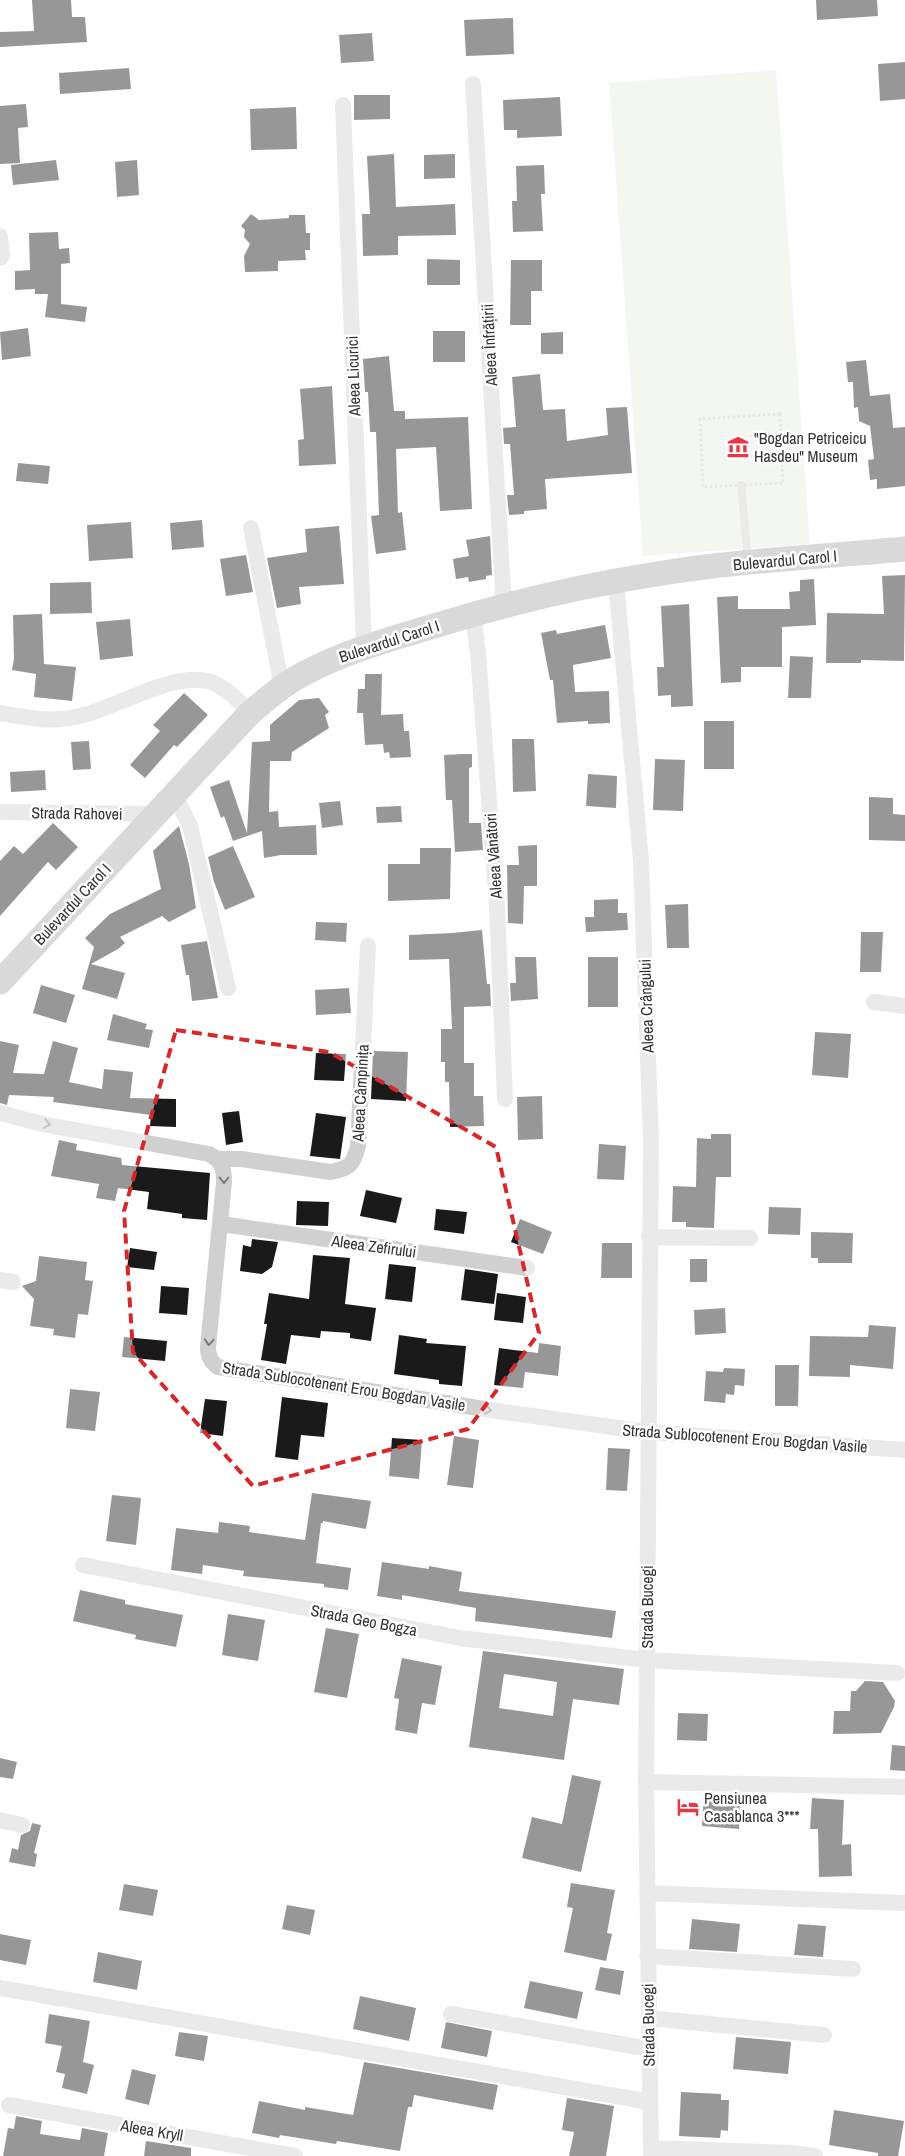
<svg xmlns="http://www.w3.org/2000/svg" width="905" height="2156" viewBox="0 0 905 2156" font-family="'Archivo Narrow',sans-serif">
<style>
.green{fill:#e6ecdf}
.building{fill:#1a1a1a;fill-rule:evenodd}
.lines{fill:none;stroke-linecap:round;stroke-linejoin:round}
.path{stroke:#cdcdcd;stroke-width:3;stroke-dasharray:2.5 2.5;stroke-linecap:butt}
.lane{stroke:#d0d0d0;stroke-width:8}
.street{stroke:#d0d0d0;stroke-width:16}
.primary{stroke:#ababab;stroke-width:25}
.oneway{stroke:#7a7a7a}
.marked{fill:none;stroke:#d62828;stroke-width:4;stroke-dasharray:10 6;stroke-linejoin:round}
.labels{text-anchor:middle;stroke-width:5;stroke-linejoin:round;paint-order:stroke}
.street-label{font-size:16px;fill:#333;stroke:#fff}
.poi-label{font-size:16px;fill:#333;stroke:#fff;text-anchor:start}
</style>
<rect width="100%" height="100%" fill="#fff"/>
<!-- green -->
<path class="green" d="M 776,70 L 810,544 L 643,556 L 609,83 Z"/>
<!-- building -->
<path class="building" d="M 32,0 L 71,0 L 72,17 L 85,17 L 87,42 L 0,47 L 0,32 L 34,31 Z
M 816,0 L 877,0 L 878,16 L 817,20 Z
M 513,18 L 514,54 L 466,56 L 464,20 Z
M 372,33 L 374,61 L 341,63 L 339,35 Z
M 905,62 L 905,99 L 880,101 L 878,64 Z
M 129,68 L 131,89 L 60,94 L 59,73 Z
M 354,95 L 390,95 L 390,119 L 354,120 Z
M 560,97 L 562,136 L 517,138 L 517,130 L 504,130 L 503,100 Z
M 26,104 L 28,127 L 18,128 L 20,163 L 0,164 L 0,106 Z
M 296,107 L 297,149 L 251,150 L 250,109 Z
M 394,154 L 396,207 L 455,204 L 456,235 L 398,236 L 398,255 L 363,256 L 362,214 L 370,214 L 367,156 Z
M 455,154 L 455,178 L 424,179 L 424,155 Z
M 56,160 L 59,180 L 13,185 L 11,165 Z
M 137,160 L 139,195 L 117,197 L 115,162 Z
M 544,165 L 545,194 L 541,194 L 543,231 L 513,232 L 512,201 L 517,201 L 516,166 Z
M 251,214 L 259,220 L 289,218 L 289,215 L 305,215 L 306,233 L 310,233 L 310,250 L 305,250 L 306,260 L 278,261 L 278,271 L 245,272 L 244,256 L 250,244 L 244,237 L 245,230 L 241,226 Z
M 58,232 L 59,249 L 69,248 L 70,263 L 61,264 L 61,304 L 87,307 L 85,322 L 45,317 L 48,294 L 35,294 L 35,289 L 15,290 L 15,271 L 30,270 L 29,233 Z
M 427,259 L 460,260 L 460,285 L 427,285 Z
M 511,260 L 542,260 L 542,291 L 531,291 L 531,325 L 510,325 Z
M 28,328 L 31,356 L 2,360 L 0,332 Z
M 433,331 L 465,331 L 465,362 L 433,362 Z
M 563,332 L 563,354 L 541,354 L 541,333 Z
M 389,356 L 394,411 L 405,411 L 405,419 L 468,417 L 472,509 L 440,511 L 436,447 L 396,449 L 398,513 L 402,512 L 406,550 L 376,554 L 371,516 L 379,515 L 376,432 L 370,432 L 368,392 L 365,392 L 363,359 Z
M 866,360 L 870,396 L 890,394 L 893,428 L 905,427 L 905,486 L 877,489 L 877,479 L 870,480 L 868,460 L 874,459 L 870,426 L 859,421 L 858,407 L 854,408 L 853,382 L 848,382 L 846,362 Z
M 540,374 L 543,410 L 565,409 L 567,441 L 608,435 L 606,408 L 627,407 L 632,473 L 545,479 L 547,509 L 524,511 L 524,514 L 509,515 L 507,495 L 514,495 L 510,444 L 504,444 L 503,428 L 516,427 L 512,377 Z
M 332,386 L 336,464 L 299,466 L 298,440 L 304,439 L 300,389 Z
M 18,463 L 50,466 L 48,484 L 16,481 Z
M 202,520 L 204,547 L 172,550 L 170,523 Z
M 131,522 L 133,558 L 89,561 L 87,525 Z
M 339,526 L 344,584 L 299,587 L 301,604 L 277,608 L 267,558 L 307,552 L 305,529 Z
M 490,536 L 492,575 L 486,576 L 486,579 L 469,582 L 468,577 L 456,579 L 453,559 L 469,556 L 466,540 Z
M 246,555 L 253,592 L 226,596 L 220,559 Z
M 905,575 L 904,661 L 861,660 L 861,663 L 826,663 L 827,613 L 884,614 L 882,576 Z
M 814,579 L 816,625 L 782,627 L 782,667 L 741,667 L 741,682 L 721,683 L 717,597 L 738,596 L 738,609 L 790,609 L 789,592 L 800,591 L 800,580 Z
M 91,582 L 92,613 L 50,614 L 50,583 Z
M 689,604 L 693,706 L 671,707 L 671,695 L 658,696 L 657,667 L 664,667 L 661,606 Z
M 42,614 L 44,664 L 76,667 L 72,701 L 34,697 L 36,674 L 12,670 L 14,659 L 13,615 Z
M 130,619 L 133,656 L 100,660 L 96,622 Z
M 605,625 L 611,658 L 573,665 L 575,692 L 609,691 L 610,723 L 588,724 L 588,721 L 557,723 L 553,680 L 550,680 L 541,633 L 556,630 L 557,634 Z
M 790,656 L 813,657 L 811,698 L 788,698 Z
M 365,674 L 382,674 L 381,715 L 403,714 L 404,731 L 409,731 L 411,757 L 390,758 L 389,752 L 384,753 L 383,744 L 365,745 L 363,713 L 357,713 L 358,689 L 365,689 Z
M 184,693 L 208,715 L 177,747 L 174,745 L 145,778 L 130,765 L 160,731 L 153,725 Z
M 319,698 L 329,712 L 325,715 L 329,728 L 292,752 L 291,761 L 270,761 L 269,812 L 278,811 L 279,827 L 316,825 L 317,855 L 281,855 L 264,858 L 262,831 L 233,841 L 224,816 L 221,818 L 210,787 L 229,780 L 247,833 L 252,742 L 270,741 L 270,725 L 299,700 Z
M 704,721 L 734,721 L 734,769 L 704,769 Z
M 512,739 L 534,739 L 536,791 L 513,792 Z
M 89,741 L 91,769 L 73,770 L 71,742 Z
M 463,754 L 472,754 L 472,767 L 469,768 L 469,823 L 481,823 L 483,850 L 455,852 L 452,800 L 446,800 L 444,755 Z
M 655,759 L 685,760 L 683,811 L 653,810 Z
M 45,770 L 46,790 L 11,792 L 10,772 Z
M 588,774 L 617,776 L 616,808 L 586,806 Z
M 869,797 L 893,798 L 893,814 L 905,815 L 905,841 L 869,840 Z
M 340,801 L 343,825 L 322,828 L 319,803 Z
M 401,806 L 402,822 L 377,823 L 376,807 Z
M 53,823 L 78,847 L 56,870 L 48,862 L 0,916 L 0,861 L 14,846 L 23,854 Z
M 179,826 L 189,864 L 196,908 L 169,922 L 162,916 L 120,937 L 125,943 L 118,949 L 91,964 L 125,973 L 117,999 L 82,989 L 94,947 L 85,938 L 110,914 L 161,889 L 153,851 Z
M 537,845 L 537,886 L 524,886 L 523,924 L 508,923 L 507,865 L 519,865 L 518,846 Z
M 233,846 L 255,897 L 225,910 L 214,882 L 208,857 Z
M 420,848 L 451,848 L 450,899 L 388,901 L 388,864 L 420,864 Z
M 618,899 L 618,913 L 627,913 L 628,930 L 586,932 L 585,917 L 594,917 L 594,900 Z
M 688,904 L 689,948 L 667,948 L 665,905 Z
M 316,922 L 347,923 L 346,942 L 315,940 Z
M 482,930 L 487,984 L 490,984 L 491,1006 L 464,1007 L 464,1063 L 474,1063 L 474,1096 L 483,1096 L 484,1126 L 450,1127 L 449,1082 L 445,1082 L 445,1062 L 441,1062 L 441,1029 L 452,1029 L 449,959 L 409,960 L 409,935 L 452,933 Z
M 861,932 L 883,932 L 881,972 L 860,972 Z
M 207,941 L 218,998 L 192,1001 L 189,975 L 186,975 L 181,945 Z
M 515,957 L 536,957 L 538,999 L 511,1001 L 510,983 L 516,983 Z
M 588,957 L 618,957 L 618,1007 L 588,1007 Z
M 41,985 L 75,995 L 66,1023 L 33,1013 Z
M 349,988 L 351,1013 L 316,1015 L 315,990 Z
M 113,1014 L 147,1024 L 145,1029 L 153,1030 L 149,1048 L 107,1040 Z
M 815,1032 L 851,1034 L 848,1078 L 812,1075 Z
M 0,1041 L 19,1045 L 13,1073 L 44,1074 L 53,1041 L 78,1048 L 69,1082 L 102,1089 L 104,1069 L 133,1072 L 130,1098 L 176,1099 L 176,1127 L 150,1126 L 151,1115 L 53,1102 L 54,1097 L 9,1095 L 7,1105 L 0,1103 Z
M 373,1051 L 408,1052 L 406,1101 L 371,1099 Z
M 316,1053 L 346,1054 L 344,1081 L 314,1080 Z
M 542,1096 L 543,1139 L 518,1140 L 517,1097 Z
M 239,1111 L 243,1142 L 226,1145 L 222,1113 Z
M 316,1113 L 346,1117 L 340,1159 L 310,1156 Z
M 711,1134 L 731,1134 L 731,1177 L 716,1177 L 714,1228 L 686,1227 L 686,1222 L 672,1222 L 673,1186 L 696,1187 L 697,1138 L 711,1139 Z
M 59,1140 L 77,1144 L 76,1150 L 121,1158 L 122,1165 L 210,1173 L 207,1220 L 182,1218 L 182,1214 L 147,1209 L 149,1192 L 118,1188 L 115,1201 L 96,1198 L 99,1184 L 51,1176 Z
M 599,1144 L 626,1146 L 624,1180 L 597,1179 Z
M 366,1190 L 402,1198 L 396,1223 L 360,1216 Z
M 297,1201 L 329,1202 L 328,1226 L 296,1225 Z
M 769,1207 L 801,1208 L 800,1235 L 768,1234 Z
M 436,1209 L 467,1212 L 464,1234 L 434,1230 Z
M 520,1219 L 552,1232 L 543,1254 L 511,1242 Z
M 811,1232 L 853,1233 L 852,1263 L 818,1263 L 818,1258 L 811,1258 Z
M 252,1239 L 278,1242 L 272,1267 L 262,1274 L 240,1271 L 243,1245 L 251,1247 Z
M 602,1243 L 632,1243 L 632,1278 L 601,1278 Z
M 130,1248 L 157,1252 L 154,1270 L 127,1267 Z
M 313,1255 L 350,1258 L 345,1304 L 376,1308 L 371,1341 L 350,1338 L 350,1333 L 321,1331 L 320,1338 L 291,1335 L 286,1364 L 261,1360 L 267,1324 L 264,1324 L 269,1293 L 309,1299 Z
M 39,1256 L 87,1262 L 85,1280 L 93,1281 L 88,1315 L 78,1314 L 75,1338 L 53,1335 L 54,1329 L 30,1326 L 34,1299 L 22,1286 L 36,1281 Z
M 690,1259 L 707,1259 L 707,1282 L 690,1282 Z
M 389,1264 L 416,1267 L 412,1302 L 385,1299 Z
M 465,1269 L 498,1274 L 494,1304 L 461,1300 Z
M 161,1286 L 189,1288 L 187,1315 L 159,1313 Z
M 497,1293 L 526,1297 L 523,1323 L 494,1320 Z
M 725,1308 L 726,1333 L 695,1335 L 694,1310 Z
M 869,1325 L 896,1327 L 893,1369 L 850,1365 L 850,1377 L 809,1376 L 810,1336 L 868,1337 Z
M 399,1335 L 427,1339 L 426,1343 L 466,1346 L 462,1386 L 439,1384 L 439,1380 L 394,1374 Z
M 124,1337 L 167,1341 L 165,1361 L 122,1357 Z
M 539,1343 L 561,1346 L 558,1376 L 525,1372 L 523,1388 L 494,1385 L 499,1348 L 538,1353 Z
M 775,1365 L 799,1365 L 798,1406 L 775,1406 Z
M 724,1368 L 745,1369 L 744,1386 L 735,1385 L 734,1395 L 726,1394 L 725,1403 L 704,1401 L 706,1371 L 723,1372 Z
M 70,1389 L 100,1392 L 95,1431 L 66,1428 Z
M 282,1397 L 328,1403 L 324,1437 L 301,1435 L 298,1460 L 275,1457 Z
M 205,1399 L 227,1401 L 223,1436 L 200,1433 Z
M 454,1436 L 479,1440 L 473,1488 L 447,1485 Z
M 392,1438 L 422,1440 L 419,1479 L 389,1476 Z
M 608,1448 L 630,1449 L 627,1491 L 606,1490 Z
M 312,1493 L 371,1501 L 366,1529 L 323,1521 L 323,1523 L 321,1523 L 316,1563 L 351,1568 L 348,1590 L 324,1587 L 324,1584 L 243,1576 L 244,1571 L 203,1565 L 202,1574 L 171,1570 L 176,1528 L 218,1533 L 219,1522 L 250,1526 L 249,1532 L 305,1540 Z
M 112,1495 L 141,1498 L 136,1545 L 106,1541 Z
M 382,1562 L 429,1569 L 429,1566 L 462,1572 L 459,1591 L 616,1611 L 612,1638 L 475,1621 L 476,1608 L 402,1595 L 402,1600 L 377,1596 Z
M 80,1590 L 125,1600 L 125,1604 L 183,1615 L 176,1647 L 135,1639 L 136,1635 L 73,1621 Z
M 228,1614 L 265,1620 L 258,1661 L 222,1655 Z
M 326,1628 L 359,1634 L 347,1698 L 314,1692 Z
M 483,1651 L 624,1669 L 619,1705 L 573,1699 L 564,1760 L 469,1747 ZM 504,1674 L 557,1682 L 553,1716 L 499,1708 Z
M 402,1658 L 442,1666 L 435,1705 L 422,1703 L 417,1734 L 395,1730 L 399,1699 L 394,1698 Z
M 865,1681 L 883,1682 L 895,1701 L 894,1707 L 881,1733 L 833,1734 L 834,1711 L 850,1711 L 851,1691 L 856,1691 Z
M 678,1713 L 708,1714 L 707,1741 L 677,1740 Z
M 892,1745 L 905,1746 L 905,1771 L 890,1770 Z
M 0,1758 L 17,1762 L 13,1779 L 0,1777 Z
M 572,1775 L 601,1781 L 581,1872 L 522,1858 L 532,1817 L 562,1824 Z
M 704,1794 L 740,1796 L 739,1829 L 702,1826 Z
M 812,1798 L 844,1800 L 842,1845 L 851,1844 L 852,1876 L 819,1877 L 818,1829 L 810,1829 Z
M 32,1823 L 41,1825 L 34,1853 L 37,1854 L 35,1867 L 9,1862 L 12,1848 L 18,1850 L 21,1835 L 30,1831 Z
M 571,1883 L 615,1890 L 607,1933 L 612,1934 L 606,1961 L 564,1952 L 573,1908 L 567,1907 Z
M 124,1884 L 158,1890 L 153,1916 L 119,1910 Z
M 287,1905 L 315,1910 L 310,1935 L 282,1929 Z
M 692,1919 L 740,1924 L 737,1952 L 689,1949 Z
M 798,1924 L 826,1926 L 823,1957 L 794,1955 Z
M 0,1934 L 31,1940 L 26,1965 L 0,1960 Z
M 98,1952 L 142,1961 L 137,1990 L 93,1982 Z
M 600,1967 L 624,1971 L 620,1995 L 595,1990 Z
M 530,1981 L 583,1992 L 577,2019 L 524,2008 Z
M 360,1996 L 416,2008 L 409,2041 L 353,2029 Z
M 49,2014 L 90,2021 L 83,2062 L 94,2065 L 87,2094 L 62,2088 L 65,2074 L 56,2072 L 62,2046 L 45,2043 Z
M 446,2022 L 492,2031 L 487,2057 L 441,2048 Z
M 179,2032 L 208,2036 L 204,2061 L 175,2056 Z
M 736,2037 L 791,2042 L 788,2074 L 733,2069 Z
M 364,2062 L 498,2085 L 493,2110 L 414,2095 L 412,2107 L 408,2107 L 400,2151 L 337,2141 L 336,2144 L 280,2135 L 279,2138 L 252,2133 L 259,2101 L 305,2110 L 305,2107 L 353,2115 Z
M 132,2069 L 156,2075 L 149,2105 L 125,2099 Z
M 681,2092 L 721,2094 L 721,2100 L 729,2100 L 728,2131 L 721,2130 L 720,2138 L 679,2136 Z
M 567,2098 L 614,2106 L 606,2156 L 569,2156 L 574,2132 L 562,2130 Z
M 834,2110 L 904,2121 L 898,2156 L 878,2156 L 878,2153 L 829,2145 Z
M 16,2116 L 42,2121 L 40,2134 L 80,2140 L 82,2128 L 108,2133 L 104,2156 L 3,2156 L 8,2128 L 14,2129 Z
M 146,2141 L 191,2148 L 191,2156 L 144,2156 Z"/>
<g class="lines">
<!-- path -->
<path class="path" d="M 780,414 L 783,483 L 703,487 L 700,419 Z"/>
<!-- lane -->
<path class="lane" d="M 741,485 L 748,559"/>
<!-- street -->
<path class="street" d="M 473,84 L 504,606
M 343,105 L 364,648
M 0,236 L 2,255 L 0,258
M 251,528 L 282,687
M 616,581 L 641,861 L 651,1141 L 646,1782 L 651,2156
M 473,614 L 478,653 L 497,906 L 505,1099
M 0,713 C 28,718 51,723 80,716 C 117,708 175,670 211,682 C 227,688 239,701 250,713
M 174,793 L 190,826 L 228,988
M 0,812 L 155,814
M 874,1002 L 905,1006
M 0,1113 L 47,1125 L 209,1154 C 222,1161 224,1168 224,1182 L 208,1347 C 208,1356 210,1361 218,1367 L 497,1411 L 647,1432 L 905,1450
M 219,1159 L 241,1159 L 331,1172 C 350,1168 353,1165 358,1146 L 368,946
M 221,1224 L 527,1268
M 649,1237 L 750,1238
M 0,1280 L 13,1282
M 83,1565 L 460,1638 L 646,1660 L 897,1673
M 646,1782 L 905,1787
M 0,1820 L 22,1825
M 647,1893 L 905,1903
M 647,1956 L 853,1969
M 0,1988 L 650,2102
M 451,2014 L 649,2049
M 648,2018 L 824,2035
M 9,2105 L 295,2156
M 651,2148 L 791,2153 L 815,2156"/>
<!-- primary -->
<path class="primary" d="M 0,982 L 250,713 C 268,698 285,683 305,673 C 348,650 397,637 444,623 C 513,602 585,585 657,574 C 739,560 823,557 905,549"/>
</g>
<!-- one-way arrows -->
<defs><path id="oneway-chevron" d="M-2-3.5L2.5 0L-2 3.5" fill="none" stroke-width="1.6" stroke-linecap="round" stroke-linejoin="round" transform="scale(1.25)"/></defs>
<g class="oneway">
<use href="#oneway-chevron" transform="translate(47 1124) rotate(11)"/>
<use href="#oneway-chevron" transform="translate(224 1180) rotate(90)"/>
<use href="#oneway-chevron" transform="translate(209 1342) rotate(94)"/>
<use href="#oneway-chevron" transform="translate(488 1410) rotate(9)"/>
</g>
<!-- marked area -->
<path d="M0 0H905V2156H0ZM 176,1030 L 329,1052 L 496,1147 L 539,1333 L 468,1429 L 253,1486 L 133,1352 L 124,1211 Z" fill="#fff" fill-opacity=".55" fill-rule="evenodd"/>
<path class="marked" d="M 176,1030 L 329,1052 L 496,1147 L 539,1333 L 468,1429 L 253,1486 L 133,1352 L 124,1211 Z"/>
<!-- icons -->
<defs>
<g id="museum-bare" transform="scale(1.725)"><path d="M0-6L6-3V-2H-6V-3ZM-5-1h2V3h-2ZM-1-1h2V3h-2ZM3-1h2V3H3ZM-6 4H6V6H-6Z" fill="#e63946" stroke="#fff" stroke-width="2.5" paint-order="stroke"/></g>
<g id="hotel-bare" transform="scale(1.725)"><path d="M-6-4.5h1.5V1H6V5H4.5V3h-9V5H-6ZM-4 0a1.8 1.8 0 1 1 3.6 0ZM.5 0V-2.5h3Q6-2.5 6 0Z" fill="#e63946" stroke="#fff" stroke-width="2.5" paint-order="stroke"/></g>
</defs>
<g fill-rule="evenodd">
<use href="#museum-bare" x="738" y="447"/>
<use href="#hotel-bare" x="688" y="1807"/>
</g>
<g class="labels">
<!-- street labels -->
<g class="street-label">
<text transform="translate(489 345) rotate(-93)" y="6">Aleea Înfrățirii</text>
<text transform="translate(353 376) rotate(-92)" y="6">Aleea Licurici</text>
<text transform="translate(785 560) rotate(-5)" y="6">Bulevardul Carol I</text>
<text transform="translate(389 641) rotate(-18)" y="6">Bulevardul Carol I</text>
<text transform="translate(77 813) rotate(1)" y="6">Strada Rahovei</text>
<text transform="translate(493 856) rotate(-94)" y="6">Aleea Vânători</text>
<text transform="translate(72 904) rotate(-47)" y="6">Bulevardul Carol I</text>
<text transform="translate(646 1006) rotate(-92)" y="6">Aleea Crângului</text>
<text transform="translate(360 1093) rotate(-87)" y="6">Aleea Câmpinița</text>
<text transform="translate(374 1246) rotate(8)" y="6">Aleea Zefirului</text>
<text transform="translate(344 1386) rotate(9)" y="6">Strada Sublocotenent Erou Bogdan Vasile</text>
<text transform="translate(745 1438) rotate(4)" y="6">Strada Sublocotenent Erou Bogdan Vasile</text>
<text transform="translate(647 1607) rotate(-90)" y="6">Strada Bucegi</text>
<text transform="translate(364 1620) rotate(11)" y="6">Strada Geo Bogza</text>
<text transform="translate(648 2025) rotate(-91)" y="6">Strada Bucegi</text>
<text transform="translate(152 2130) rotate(10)" y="6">Aleea Kryll</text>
</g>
<!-- poi labels -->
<g class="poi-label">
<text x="754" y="444">"Bogdan Petriceicu<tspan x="754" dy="18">Hasdeu" Museum</tspan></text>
<text x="704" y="1804">Pensiunea<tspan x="704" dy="18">Casablanca 3***</tspan></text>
</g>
</g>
</svg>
